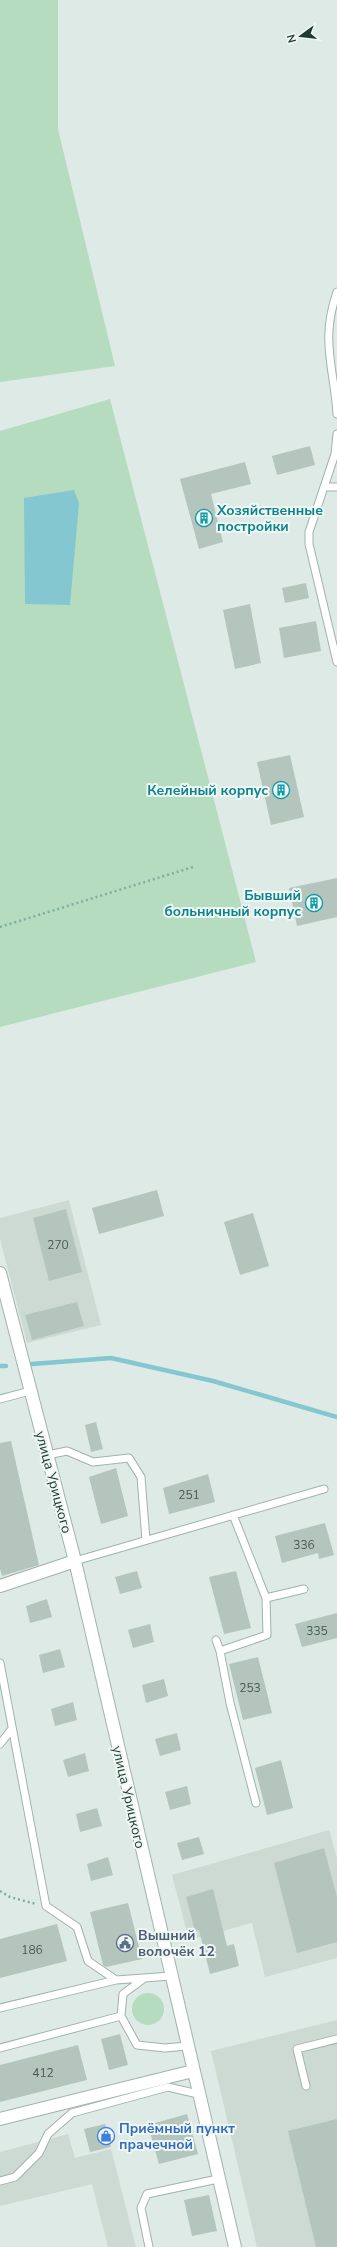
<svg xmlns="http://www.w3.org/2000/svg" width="337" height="2247" viewBox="0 0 337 2247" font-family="'Nunito Sans',sans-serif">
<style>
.built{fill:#cddad4}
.green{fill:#b6dcc0}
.water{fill:#84c7d1}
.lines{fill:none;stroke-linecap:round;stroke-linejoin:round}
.stream{stroke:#84c7d1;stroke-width:4.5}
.building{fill:#b4c5be}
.lane-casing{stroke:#a1b2ac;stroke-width:9}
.street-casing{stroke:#a1b2ac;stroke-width:14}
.path{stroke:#7eaf9e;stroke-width:2.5;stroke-dasharray:2 3;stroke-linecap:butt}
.lane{stroke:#fff;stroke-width:7}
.street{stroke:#fff;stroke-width:12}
.labels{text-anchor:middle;stroke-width:4;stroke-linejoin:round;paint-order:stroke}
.number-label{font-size:12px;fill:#445d55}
.culture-label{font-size:14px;font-weight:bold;fill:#0d838f;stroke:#eff7f3;text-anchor:end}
.street-label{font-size:14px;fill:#1f3a32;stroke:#eff7f3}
.service-label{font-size:14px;font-weight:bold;fill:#4e5e75;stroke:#eff7f3;text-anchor:start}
.shop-label{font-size:14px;font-weight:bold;fill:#366cbe;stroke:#eff7f3;text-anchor:start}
</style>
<rect width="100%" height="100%" fill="#deeae5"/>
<!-- built -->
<path class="built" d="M 69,1200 L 101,1325 L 27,1343 L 0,1239 L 0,1218 Z
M 329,1830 L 337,1858 L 337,1958 L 265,1977 L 252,1923 L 189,1940 L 172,1875 Z
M 337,2020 L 337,2247 L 257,2247 L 211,2051 Z
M 68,2134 L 75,2158 L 111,2149 L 136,2247 L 108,2247 L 92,2184 L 0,2206 L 0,2152 Z"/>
<!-- green -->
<path class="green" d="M 0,0 L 58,0 L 58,129 L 115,366 L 0,382 Z
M 110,399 L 256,962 L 0,1027 L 0,431 Z
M132 2009a16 16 0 1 1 32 0a16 16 0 1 1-32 0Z"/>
<!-- water -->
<path class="water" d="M 74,490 L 79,503 L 70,605 L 25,604 L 24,498 Z"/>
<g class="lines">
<!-- stream -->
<path class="stream" d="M 32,1364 L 111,1358 L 213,1381 L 337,1417
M 0,1366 L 6,1366"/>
</g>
<!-- building -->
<path class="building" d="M 310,446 L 315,465 L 277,475 L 272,456 Z
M 245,462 L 251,484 L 211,494 L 223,542 L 199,549 L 180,479 Z
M 306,583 L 309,598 L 285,603 L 282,588 Z
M 250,604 L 261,663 L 235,669 L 223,610 Z
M 316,621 L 321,651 L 284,658 L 279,628 Z
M 290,755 L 304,817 L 271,825 L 257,762 Z
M 337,878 L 337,917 L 297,926 L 289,888 Z
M 157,1190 L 164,1216 L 99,1234 L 92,1208 Z
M 66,1209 L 82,1272 L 49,1281 L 33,1218 Z
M 253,1213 L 269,1266 L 240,1275 L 224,1222 Z
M 77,1302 L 84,1326 L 32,1340 L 25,1315 Z
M 96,1422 L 103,1449 L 91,1452 L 85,1425 Z
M 11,1441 L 39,1565 L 2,1576 L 0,1569 L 0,1443 Z
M 116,1468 L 128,1516 L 101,1524 L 89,1477 Z
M 208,1474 L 215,1502 L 169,1514 L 163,1488 Z
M 325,1523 L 334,1555 L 319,1559 L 318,1553 L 282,1563 L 275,1536 Z
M 137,1571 L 142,1588 L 120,1594 L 115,1577 Z
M 236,1571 L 251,1628 L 224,1634 L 209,1577 Z
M 47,1599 L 52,1617 L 30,1623 L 26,1606 Z
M 337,1613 L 337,1638 L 302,1647 L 295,1624 Z
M 150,1624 L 154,1642 L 133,1648 L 128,1630 Z
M 60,1649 L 65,1667 L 43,1673 L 39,1655 Z
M 258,1657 L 272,1713 L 243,1720 L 229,1664 Z
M 164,1679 L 168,1696 L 146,1703 L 142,1685 Z
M 73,1702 L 77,1720 L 55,1726 L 51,1709 Z
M 177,1733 L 181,1750 L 160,1756 L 155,1739 Z
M 85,1753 L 89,1771 L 68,1777 L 63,1760 Z
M 281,1760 L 293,1808 L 267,1815 L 255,1768 Z
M 187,1786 L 191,1804 L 170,1810 L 165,1792 Z
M 97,1808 L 102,1826 L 80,1832 L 76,1814 Z
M 199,1837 L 204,1854 L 182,1860 L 177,1843 Z
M 324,1848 L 337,1897 L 337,1942 L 297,1953 L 274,1863 Z
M 108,1857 L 113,1875 L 91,1881 L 87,1864 Z
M 213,1889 L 227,1946 L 234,1944 L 239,1966 L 210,1974 L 199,1930 L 195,1931 L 186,1897 Z
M 128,1903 L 142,1959 L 106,1967 L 103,1965 L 90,1912 Z
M 57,1924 L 67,1961 L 0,1978 L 0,1939 Z
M 120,2034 L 128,2065 L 109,2070 L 101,2039 Z
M 78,2045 L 87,2080 L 0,2102 L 0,2065 Z
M 187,2114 L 198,2154 L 159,2164 L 148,2125 Z
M 337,2119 L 337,2247 L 316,2247 L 288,2131 Z
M 105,2124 L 111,2147 L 90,2152 L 84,2129 Z
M 209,2195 L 217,2231 L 192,2236 L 184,2200 Z"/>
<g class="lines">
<!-- lane casing -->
<g class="lane-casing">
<path id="lane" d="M 337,292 C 320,341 334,367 337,414
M 337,434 L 335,454 L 309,532 L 309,544 L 337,662
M 324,487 L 337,487
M 0,1399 L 30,1391
M 47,1455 L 67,1451 L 93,1462 L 129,1458 L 141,1477 L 146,1540
M 233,1515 L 266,1598 L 304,1589
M 75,1561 L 324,1489
M 216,1640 L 220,1651 L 267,1635 L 266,1598
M 220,1651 L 230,1703 L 256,1803
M 0,1663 L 46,1906 L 77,1927 L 88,1961 L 116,1980 L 171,1976
M 0,1744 L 11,1730
M 142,1980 L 123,1994 L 121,2016 L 137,2045 L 165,2048 L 187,2046
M 0,2008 L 116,1980
M 0,2048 L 121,2016
M 306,2086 L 297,2049 L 337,2039
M 0,2181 L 15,2177 L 39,2153 L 48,2134 L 72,2113 L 168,2087 L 198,2094
M 149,2247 L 141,2208 L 147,2194 L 218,2179"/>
</g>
<!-- street casing -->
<g class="street-casing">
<path id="street" d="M 0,1273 L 75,1561 L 235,2247
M 0,1586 L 75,1561
M 0,2119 L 193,2071"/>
</g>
<!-- path -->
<path class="path" d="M 0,927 L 193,867
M 0,1891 L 10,1897 L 36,1904"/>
<!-- lane -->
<use href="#lane" class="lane"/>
<!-- street -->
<use href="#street" class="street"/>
</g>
<!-- icons -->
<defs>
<g id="building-ring" transform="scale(0.9)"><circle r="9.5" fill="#eff7f3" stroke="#0f9aa8" stroke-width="1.5"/><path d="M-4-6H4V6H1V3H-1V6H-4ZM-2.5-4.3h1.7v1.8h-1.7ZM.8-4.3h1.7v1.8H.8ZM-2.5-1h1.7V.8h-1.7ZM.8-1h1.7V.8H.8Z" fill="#0f9aa8"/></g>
<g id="civic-ring" transform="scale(0.9)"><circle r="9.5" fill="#eff7f3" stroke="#5c6f8a" stroke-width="1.5"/><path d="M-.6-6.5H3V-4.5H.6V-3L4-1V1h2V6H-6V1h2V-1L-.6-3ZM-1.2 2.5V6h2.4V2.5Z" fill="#5c6f8a"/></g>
<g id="shop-ring" transform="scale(0.9)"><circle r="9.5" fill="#eff7f3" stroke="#3f7fe0" stroke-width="1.5"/><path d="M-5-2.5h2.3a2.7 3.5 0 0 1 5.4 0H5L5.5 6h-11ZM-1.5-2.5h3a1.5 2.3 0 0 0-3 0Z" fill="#3f7fe0"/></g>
</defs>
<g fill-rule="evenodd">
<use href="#building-ring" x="204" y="518"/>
<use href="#building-ring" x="281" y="790"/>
<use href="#building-ring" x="314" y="903"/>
<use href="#civic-ring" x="125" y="1943"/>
<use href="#shop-ring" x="106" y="2136"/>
</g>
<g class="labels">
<!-- number labels -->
<g class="number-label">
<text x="58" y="1249">270</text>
<text x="189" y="1499">251</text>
<text x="304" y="1549">336</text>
<text x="317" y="1635">335</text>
<text x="250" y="1692">253</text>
<text x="32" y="1954">186</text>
<text x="43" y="2077">412</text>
</g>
<!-- culture labels -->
<g class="culture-label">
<text x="217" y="515" text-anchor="start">Хозяйственные<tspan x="217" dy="16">постройки</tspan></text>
<text x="268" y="795">Келейный корпус</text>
<text x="301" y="900">Бывший<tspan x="301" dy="16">больничный корпус</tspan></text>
</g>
<!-- street labels -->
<g class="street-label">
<text transform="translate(54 1482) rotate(75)" y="5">улица Урицкого</text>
<text transform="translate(129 1797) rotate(77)" y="5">улица Урицкого</text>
</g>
<!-- service labels -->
<g class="service-label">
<text x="138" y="1940">Вышний<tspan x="138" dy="16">волочёк 12</tspan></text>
</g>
<!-- shop labels -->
<g class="shop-label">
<text x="119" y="2133">Приёмный пункт<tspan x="119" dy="16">прачечной</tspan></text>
</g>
</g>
<!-- north arrow -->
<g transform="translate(301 36) rotate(255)" stroke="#eff7f3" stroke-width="3" paint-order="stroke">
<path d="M0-3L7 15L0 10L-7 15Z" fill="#1f3a32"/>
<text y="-6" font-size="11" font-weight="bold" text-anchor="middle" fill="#1f3a32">N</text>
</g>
</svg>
